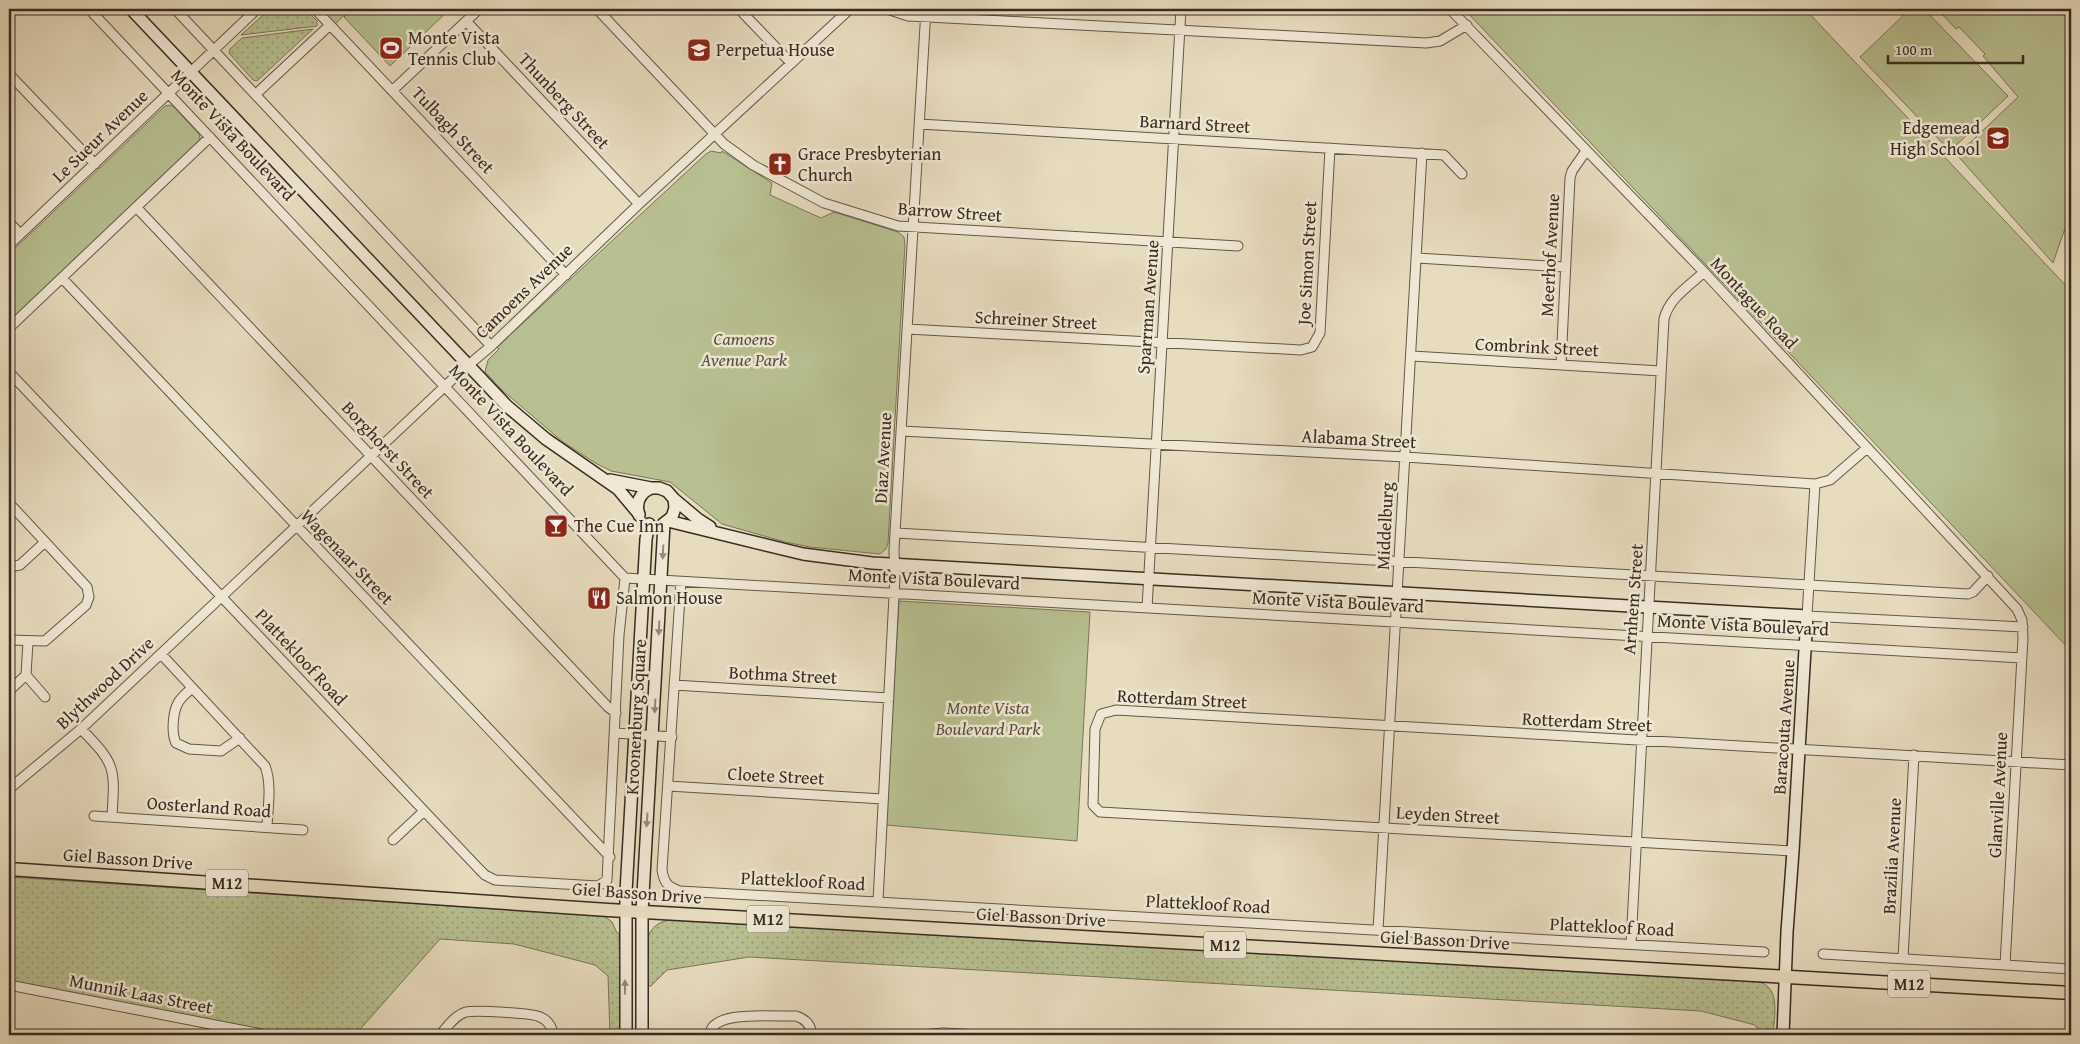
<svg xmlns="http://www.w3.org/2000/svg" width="2080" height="1044" viewBox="0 0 2080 1044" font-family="'Gentium Book Plus',serif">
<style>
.grass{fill:url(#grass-dots);stroke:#787659}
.park{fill:#b8c091;stroke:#787659}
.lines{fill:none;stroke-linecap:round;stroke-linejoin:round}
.street-casing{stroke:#635748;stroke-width:11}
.secondary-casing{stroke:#372b21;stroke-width:14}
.primary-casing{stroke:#372b21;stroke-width:15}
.street{stroke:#f0e8d5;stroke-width:9}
.secondary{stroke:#f0e8d5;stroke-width:11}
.primary{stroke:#e8dcbf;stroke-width:12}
.oneway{fill:#948a7b}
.labels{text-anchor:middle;stroke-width:5;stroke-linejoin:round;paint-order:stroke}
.shield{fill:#f0e8d5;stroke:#6e6457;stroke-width:1}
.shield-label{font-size:16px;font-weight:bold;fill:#372b21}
.poi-label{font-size:18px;fill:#372b21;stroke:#f0e8d5;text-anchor:start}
.street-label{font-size:18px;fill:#372b21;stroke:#f0e8d5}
.park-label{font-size:18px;font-style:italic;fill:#57503d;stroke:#f0e8d5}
</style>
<defs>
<pattern id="grass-dots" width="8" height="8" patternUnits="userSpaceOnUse" patternTransform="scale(1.25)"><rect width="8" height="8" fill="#b8c091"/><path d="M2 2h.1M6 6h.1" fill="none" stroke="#969c76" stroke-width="1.8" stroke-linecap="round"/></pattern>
</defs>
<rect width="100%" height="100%" fill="#e8dcbf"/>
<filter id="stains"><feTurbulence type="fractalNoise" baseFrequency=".004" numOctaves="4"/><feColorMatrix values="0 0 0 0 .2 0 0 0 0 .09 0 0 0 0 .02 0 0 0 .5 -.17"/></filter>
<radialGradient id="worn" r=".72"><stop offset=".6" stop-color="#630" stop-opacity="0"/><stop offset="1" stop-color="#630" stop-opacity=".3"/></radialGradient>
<!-- grass -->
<path class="grass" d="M 270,9 L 305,9 L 317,21 L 317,26 L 241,35 Z
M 313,29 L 257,81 L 253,80 L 229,53 L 230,49 L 242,38 Z
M 9,877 L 604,916 L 612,922 L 617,933 L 619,933 L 621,1035 L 610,1035 L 608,976 L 595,965 L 514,944 L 440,939 L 355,1035 L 286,1035 L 9,981 Z
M 669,920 L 1756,981 C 1782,986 1774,1016 1773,1035 L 1762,1035 L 1755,1025 L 1701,1011 L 749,957 L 667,970 L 651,986 L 645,986 C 646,963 638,925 669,920 Z"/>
<!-- park -->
<path class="park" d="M 321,9 L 351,9 L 335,24 Z
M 353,9 L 450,9 L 390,66 L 344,17 Z
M 1464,9 L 1805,9 L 2071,291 L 2071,651 Z
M 1910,9 L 1924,9 L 2008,96 L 1950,151 L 1860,57 Z
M 1937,9 L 2071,9 L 2071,211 L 2053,263 L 1957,155 L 2018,97 L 1983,56 L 1985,54 L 1959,27 L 1956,29 Z
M 170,105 L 174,107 L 199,134 L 200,138 L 198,143 L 9,322 L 9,254 L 165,106 Z
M 711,151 L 721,153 L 722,151 L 772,183 L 770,195 L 821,218 L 834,212 L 898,232 L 904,237 L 905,244 L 888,543 L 886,549 L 880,554 L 810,547 L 785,542 L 722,524 L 670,482 L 611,471 L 597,464 L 563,442 L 502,390 L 485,372 L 488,360 L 499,349 L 497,347 L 706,154 Z
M 899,601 L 1090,612 L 1077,841 L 886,825 Z"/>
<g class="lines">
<!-- street casing -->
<g class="street-casing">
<path id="street" d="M 89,9 L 625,578 L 2022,658
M 175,9 L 491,346
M 315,9 L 566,275
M 597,9 L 724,144 L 753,165 L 824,203 L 898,226 L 1238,246
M 739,9 L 791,63
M 887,9 L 908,16 L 1426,43 L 1440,41 L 1467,25
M 1450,9 L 1704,272 L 2017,609 L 2022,620 L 2023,638 L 2005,965
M 466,21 L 639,204
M 9,74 L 95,164
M 393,90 L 479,9
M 256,94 L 330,25
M 919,124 L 1444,155 L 1462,174
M 137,208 L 608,707 L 616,713
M 9,222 L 20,234
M 9,245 L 257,9
M 1417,258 L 1565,267
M 62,278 L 610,857
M 9,328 L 210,137
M 907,329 L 1301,350 L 1312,347 L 1320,333 L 1330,148
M 1412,356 L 1661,371
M 1561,364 L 1570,178 L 1572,171 L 1586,151
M 9,372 L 479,869 L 485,875 L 495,880 L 598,886 L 607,880 L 619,635 L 625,578
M 901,431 L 1405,457 L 1815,484
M 1867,448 L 1830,480 L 1815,484 L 1807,616 L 2023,627
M 9,503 L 87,587 L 89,597 L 86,605 L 45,641 L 9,640
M 896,533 L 1968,594 L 1973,592 L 1988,576
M 9,567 L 20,565 L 45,542
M 681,582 L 662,870 C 664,883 668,887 680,891 L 1764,952
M 1147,608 L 1181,9
M 161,654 L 265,766 C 272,784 268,807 267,826
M 26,675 L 45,697
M 674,685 L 889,698
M 192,688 C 188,692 181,697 178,703 C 173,712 171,733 176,743 L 189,749 L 221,751 L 240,738
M 9,691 L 26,675 L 28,642
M 81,729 C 116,764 115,768 112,816
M 616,733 L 672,737
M 668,786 L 883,799
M 9,789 L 81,729 L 458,374 L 491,346 L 639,204 L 850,9
M 94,816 L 303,830
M 393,840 L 424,811
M 1793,851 L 1100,812 L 1093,805 L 1095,729 L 1101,714 L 1116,710 L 2071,765
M 878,901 L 895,577 L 894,550 L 926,9
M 1378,930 L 1422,153
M 1631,944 L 1664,319 C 1669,298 1689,286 1704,272
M 1823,954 L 2071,969
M 1903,958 L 1914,755
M 9,985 L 267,1035
M 440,1035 C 447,1027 455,1015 466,1012 C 475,1010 532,1013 540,1017 C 548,1020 552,1027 553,1035
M 710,1035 C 710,1009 778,1017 796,1016 C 806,1019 811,1025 812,1035
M 921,1035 L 943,1033 L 982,1035"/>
</g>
<!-- secondary casing -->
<g class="secondary-casing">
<path id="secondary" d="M 131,9 L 507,406 L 546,439 L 618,489 L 639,514
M 610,480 L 651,488 L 659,488 L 667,491 L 674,499 L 675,508 L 672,517 L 663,524
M 674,499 L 699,520 L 710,527
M 639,515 C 635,503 640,493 651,488
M 668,521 L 803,554 L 872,563 L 1807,616 L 1793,851 L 1787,932 L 1783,1035
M 626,1035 L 626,892 L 646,539 L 649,524
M 642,1035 L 642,912 L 664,524"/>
</g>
<!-- primary casing -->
<g class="primary-casing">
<path id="primary" d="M 9,869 L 608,910 L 2071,993"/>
</g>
<!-- street -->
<use href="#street" class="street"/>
<!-- secondary -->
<use href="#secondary" class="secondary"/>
<!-- primary -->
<use href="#primary" class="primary"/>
</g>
<!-- one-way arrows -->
<defs><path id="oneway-solid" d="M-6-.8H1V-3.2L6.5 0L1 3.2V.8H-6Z" transform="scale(1.25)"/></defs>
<g class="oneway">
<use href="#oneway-solid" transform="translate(663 552) rotate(93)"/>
<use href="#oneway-solid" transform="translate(659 628) rotate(93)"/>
<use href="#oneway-solid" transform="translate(655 706) rotate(93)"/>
<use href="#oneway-solid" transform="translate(647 820) rotate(94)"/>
<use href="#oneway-solid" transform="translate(625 987) rotate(-90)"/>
</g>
<!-- icons -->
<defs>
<g id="stadium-square" transform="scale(1.25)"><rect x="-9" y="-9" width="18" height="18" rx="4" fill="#8f2418" stroke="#f0e8d5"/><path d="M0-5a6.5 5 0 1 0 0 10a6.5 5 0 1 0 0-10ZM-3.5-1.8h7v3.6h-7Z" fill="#fff"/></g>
<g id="school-square" transform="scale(1.25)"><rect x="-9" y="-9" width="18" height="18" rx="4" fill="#8f2418" stroke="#f0e8d5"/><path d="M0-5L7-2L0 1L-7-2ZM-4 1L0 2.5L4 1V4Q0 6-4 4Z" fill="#fff"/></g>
<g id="church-square" transform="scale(1.25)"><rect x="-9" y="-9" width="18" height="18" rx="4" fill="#8f2418" stroke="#f0e8d5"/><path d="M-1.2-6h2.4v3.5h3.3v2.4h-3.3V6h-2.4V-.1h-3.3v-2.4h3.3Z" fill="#fff"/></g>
<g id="bar-square" transform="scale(1.25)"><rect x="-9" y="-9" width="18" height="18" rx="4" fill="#8f2418" stroke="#f0e8d5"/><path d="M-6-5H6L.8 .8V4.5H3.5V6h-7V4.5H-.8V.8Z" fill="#fff"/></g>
<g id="restaurant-square" transform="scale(1.25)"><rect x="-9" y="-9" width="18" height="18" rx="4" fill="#8f2418" stroke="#f0e8d5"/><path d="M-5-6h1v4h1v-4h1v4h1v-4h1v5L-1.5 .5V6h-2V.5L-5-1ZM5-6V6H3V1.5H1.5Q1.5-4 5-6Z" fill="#fff"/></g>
</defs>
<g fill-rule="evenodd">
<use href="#stadium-square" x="391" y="48"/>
<use href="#school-square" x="699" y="50"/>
<use href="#school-square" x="1998" y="138"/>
<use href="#church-square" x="780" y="164"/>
<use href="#bar-square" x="556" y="526"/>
<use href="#restaurant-square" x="599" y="598"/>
</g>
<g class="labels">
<!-- shield labels -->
<g class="shield">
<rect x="206" y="869.5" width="42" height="27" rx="4"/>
<rect x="747" y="905.5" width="42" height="27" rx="4"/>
<rect x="1204" y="931.5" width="42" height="27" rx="4"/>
<rect x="1888" y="970.5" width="42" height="27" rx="4"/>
</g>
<g class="shield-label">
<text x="227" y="889">M12</text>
<text x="768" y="925">M12</text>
<text x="1225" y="951">M12</text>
<text x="1909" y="990">M12</text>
</g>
<!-- poi labels -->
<g class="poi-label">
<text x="408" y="44">Monte Vista<tspan x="408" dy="21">Tennis Club</tspan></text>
<text x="716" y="56">Perpetua House</text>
<text x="1980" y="134" text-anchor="end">Edgemead<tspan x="1980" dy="21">High School</tspan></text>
<text x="798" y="160">Grace Presbyterian<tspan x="798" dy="21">Church</tspan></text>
<text x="574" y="532">The Cue Inn</text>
<text x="616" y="604">Salmon House</text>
</g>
<!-- street labels -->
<g class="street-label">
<text transform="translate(564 101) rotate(47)" y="6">Thunberg Street</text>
<text transform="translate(1195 124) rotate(3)" y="6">Barnard Street</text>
<text transform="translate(453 130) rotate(47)" y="6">Tulbagh Street</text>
<text transform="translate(233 135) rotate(47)" y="6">Monte Vista Boulevard</text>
<text transform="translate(100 136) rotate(-44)" y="6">Le Sueur Avenue</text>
<text transform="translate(950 212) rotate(4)" y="6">Barrow Street</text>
<text transform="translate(1550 255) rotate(-87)" y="6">Meerhof Avenue</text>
<text transform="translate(1307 263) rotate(-87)" y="6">Joe Simon Street</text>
<text transform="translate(524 291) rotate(-44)" y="6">Camoens Avenue</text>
<text transform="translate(1754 303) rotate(47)" y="6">Montague Road</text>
<text transform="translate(1148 307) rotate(-86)" y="6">Sparrman Avenue</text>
<text transform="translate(1036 320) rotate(3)" y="6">Schreiner Street</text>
<text transform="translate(1537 347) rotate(3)" y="6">Combrink Street</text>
<text transform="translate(511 430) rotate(47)" y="6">Monte Vista Boulevard</text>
<text transform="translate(1359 439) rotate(3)" y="6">Alabama Street</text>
<text transform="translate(388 450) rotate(47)" y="6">Borghorst Street</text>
<text transform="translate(883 458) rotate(-87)" y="6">Diaz Avenue</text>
<text transform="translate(1385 526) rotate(-87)" y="6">Middelburg</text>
<text transform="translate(347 557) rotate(46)" y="6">Wagenaar Street</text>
<text transform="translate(934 579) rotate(3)" y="6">Monte Vista Boulevard</text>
<text transform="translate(1633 599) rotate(-86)" y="6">Arnhem Street</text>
<text transform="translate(1338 602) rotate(3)" y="6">Monte Vista Boulevard</text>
<text transform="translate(1743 625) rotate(3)" y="6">Monte Vista Boulevard</text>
<text transform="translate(301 657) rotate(47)" y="6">Plattekloof Road</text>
<text transform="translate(783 675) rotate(3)" y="6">Bothma Street</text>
<text transform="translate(105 683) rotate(-43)" y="6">Blythwood Drive</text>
<text transform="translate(1182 699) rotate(3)" y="6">Rotterdam Street</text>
<text transform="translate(636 717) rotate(-87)" y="6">Kroonenburg Square</text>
<text transform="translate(1587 722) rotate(3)" y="6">Rotterdam Street</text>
<text transform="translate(1784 727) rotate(-86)" y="6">Baracouta Avenue</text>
<text transform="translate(776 776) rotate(3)" y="6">Cloete Street</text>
<text transform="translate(1998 795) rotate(-87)" y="6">Glanville Avenue</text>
<text transform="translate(209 807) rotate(4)" y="6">Oosterland Road</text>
<text transform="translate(1448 815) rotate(3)" y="6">Leyden Street</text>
<text transform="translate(1892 856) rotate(-87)" y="6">Brazilia Avenue</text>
<text transform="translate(128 859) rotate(4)" y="6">Giel Basson Drive</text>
<text transform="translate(803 881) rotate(3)" y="6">Plattekloof Road</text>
<text transform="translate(637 893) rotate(4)" y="6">Giel Basson Drive</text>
<text transform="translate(1208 904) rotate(3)" y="6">Plattekloof Road</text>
<text transform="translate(1041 917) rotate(3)" y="6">Giel Basson Drive</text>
<text transform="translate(1612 927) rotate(3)" y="6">Plattekloof Road</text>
<text transform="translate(1445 940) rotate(3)" y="6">Giel Basson Drive</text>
<text transform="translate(141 994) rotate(11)" y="6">Munnik Laas Street</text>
</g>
<!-- park labels -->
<g class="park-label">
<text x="744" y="345">Camoens<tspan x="744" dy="21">Avenue Park</tspan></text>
<text x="988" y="714">Monte Vista<tspan x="988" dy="21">Boulevard Park</tspan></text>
</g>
</g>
<!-- margin -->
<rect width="2080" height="1044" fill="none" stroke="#e8dcbf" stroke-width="30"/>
<rect x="10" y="10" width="2060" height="1024" fill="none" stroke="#372b21" stroke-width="2.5"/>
<rect x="15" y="15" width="2050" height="1014" fill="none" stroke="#372b21"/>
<!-- scale -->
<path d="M1888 55v8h135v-8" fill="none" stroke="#372b21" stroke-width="2.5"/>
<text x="1895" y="55" font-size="15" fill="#372b21" stroke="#f0e8d5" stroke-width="4" paint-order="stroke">100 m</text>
<rect width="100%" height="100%" filter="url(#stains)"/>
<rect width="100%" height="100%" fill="url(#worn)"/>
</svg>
